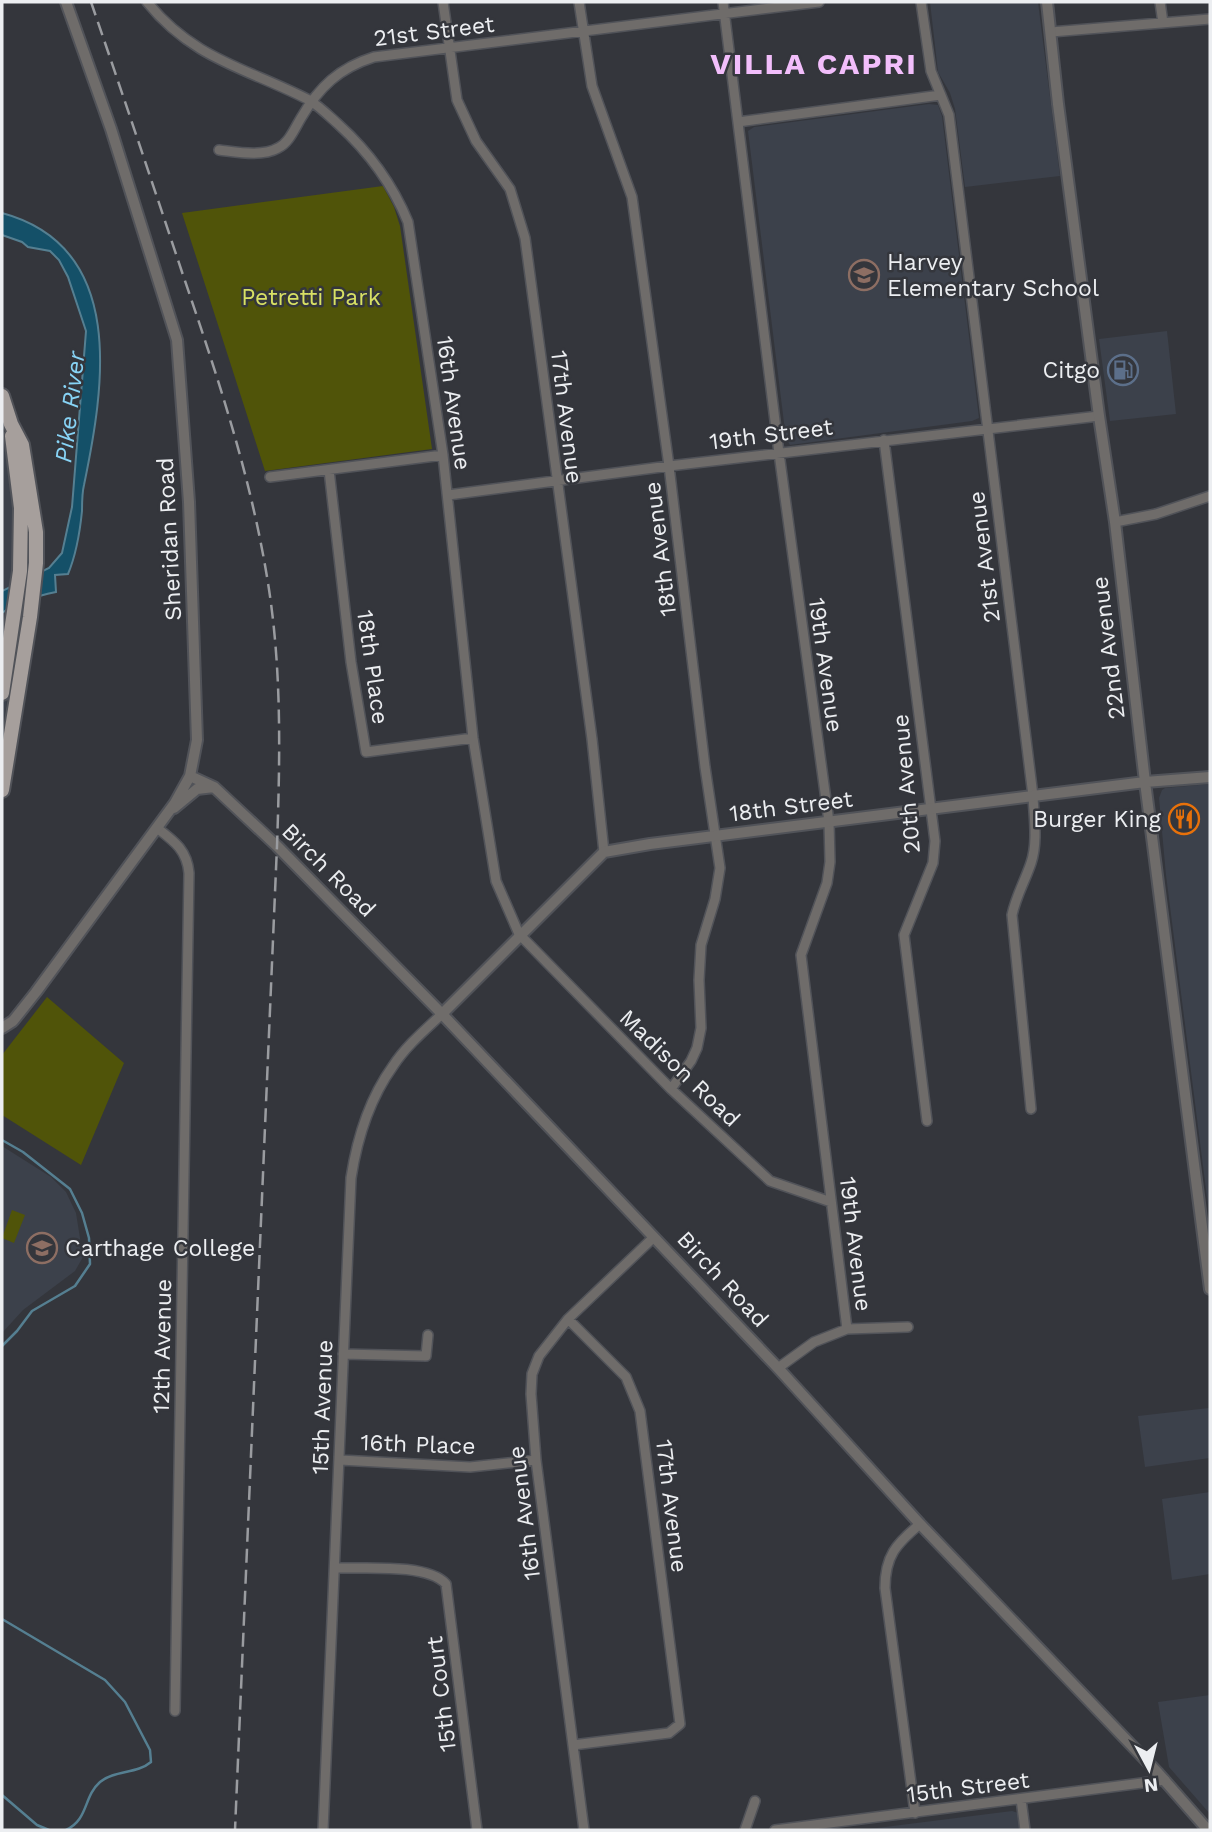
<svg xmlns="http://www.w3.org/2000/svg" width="1212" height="1832" viewBox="0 0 1212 1832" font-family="'Work Sans',sans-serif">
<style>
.built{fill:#3c414b}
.green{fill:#505409}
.water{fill:#145068;stroke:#557f91;stroke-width:2}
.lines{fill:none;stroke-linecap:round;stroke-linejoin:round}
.stream{stroke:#557f91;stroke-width:2.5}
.minor-casing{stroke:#515359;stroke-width:12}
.tertiary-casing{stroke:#515359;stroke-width:14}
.primary-casing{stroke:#515359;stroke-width:18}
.minor{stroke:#6f6c6a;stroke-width:9}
.tertiary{stroke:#6f6c6a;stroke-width:10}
.primary{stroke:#a69f9c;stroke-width:14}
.rail{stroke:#9a9ca0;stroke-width:2.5;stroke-dasharray:14 7;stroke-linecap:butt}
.labels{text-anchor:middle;stroke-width:5;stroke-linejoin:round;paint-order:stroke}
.street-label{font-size:23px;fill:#eceef1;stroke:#34363c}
.poi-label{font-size:23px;fill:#eceef1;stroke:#34363c;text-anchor:start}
.park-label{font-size:23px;fill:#d8e064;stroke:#34363c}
.water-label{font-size:24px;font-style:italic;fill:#87d3f5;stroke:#34363c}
.district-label{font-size:30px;font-weight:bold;letter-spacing:2px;fill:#f2befb;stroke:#34363c}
</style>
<rect width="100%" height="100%" fill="#34363c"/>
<!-- built -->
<path class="built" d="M 930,2 L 1038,2 L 1060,176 L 965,187 L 955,109 L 950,93 L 938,72 Z
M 929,104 L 938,105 L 942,116 L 979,418 L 972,421 L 790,445 L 786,439 L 748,131 L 754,127 Z
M 1167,331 L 1176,414 L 1110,421 L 1099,339 Z
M 2,425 L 27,514 L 29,546 L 2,735 Z
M 1210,784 L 1210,1221 L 1166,875 L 1159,798 L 1162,790 L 1165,788 Z
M 2,1146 L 51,1177 L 66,1192 L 76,1213 L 83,1257 L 75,1271 L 23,1310 L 2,1333 Z
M 1209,1408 L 1210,1458 L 1145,1467 L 1138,1416 Z
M 1210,1492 L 1210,1574 L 1172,1580 L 1162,1499 Z
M 1210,1695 L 1210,1814 L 1169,1767 L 1158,1702 Z
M 1012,1811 L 1018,1813 L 1021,1830 L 861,1830 Z"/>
<!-- green -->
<path class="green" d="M 383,186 L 394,207 L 400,226 L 432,449 L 265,471 L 182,213 Z
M 47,997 L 124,1063 L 81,1165 L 2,1115 L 2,1055 Z
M 12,1210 L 25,1215 L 14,1243 L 2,1238 Z"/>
<!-- water -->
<path class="water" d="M 2,213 C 128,247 104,388 84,485 C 82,493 82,503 82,511 C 80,531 76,555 68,574 L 55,575 L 56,592 C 37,596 18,601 2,613 L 2,591 L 49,568 L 62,553 L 72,507 L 86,331 L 68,277 L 59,260 L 50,251 L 28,247 L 22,242 L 2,235 Z"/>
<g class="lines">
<!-- stream -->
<path class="stream" d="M 2,1140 L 23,1152 L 70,1189 L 82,1213 L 89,1238 L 90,1264 L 75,1286 L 32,1311 L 17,1331 L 2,1346
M 2,1619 L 105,1680 L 125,1702 L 150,1750 L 151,1762 C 137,1774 115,1770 100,1782 C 83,1797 89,1819 66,1830
M 2,1795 L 37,1825 L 49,1830"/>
<!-- minor casing -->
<g class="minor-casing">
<path id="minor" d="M 147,2 C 194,60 247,68 309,100 C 319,106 329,116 338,124 C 369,152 392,183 408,222 L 443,455 L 473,738 L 496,881 L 519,934 L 671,1089 L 770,1181 L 831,1202
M 443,2 L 457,100 L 476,141 L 510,189 L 525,238 L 592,739 L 604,852
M 579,2 L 592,86 L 632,197 L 669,466 L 705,767 L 720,868 L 715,899 L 701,945 L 699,980 L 701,1028 L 697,1048 L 691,1061 L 671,1089
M 723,2 L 779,453 L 829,822 L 830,862 L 827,883 L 801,955 L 847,1329
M 921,2 L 931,71 L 949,115 L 1033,796 C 1034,818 1038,842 1031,863 C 1025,881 1016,896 1012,915 L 1031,1109
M 1160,2 L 1163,23
M 1051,32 L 1210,19
M 738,122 L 941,95
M 219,150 C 237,152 262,157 278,148 C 289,143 295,128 301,118 C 319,87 339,68 374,57 L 819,2
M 884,440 L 935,841 L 933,863 L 904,935 L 927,1121
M 329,470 L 351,662 L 366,752 L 473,738
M 270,477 L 443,455
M 448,495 L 669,466 L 1099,416
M 1115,522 L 1156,514 L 1210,496
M 157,828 C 174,841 187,850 189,873 L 175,1711
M 568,1319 L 626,1377 L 640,1411 L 680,1724 L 669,1733 L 573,1745
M 343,1354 L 426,1356 L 428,1335
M 778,1368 L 814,1342 L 847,1329 L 908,1327
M 340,1460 L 470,1467 L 536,1460
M 335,1568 C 363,1569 427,1563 446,1584 L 477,1830
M 1021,1799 L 1025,1830
M 915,1813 L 885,1588 C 885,1556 896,1544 920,1524
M 323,1830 L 351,1178 C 357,1139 370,1098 393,1066 C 406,1046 425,1030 442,1014
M 584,1830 L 536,1460 L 531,1394 L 532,1374 L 539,1356 L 568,1319 L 654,1237
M 745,1830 L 755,1801
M 775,1830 L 1165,1780"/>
</g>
<!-- tertiary casing -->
<g class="tertiary-casing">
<path id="tertiary" d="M 1047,2 L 1058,104 L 1099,416 L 1115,522 L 1145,782 L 1210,1289
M 190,776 L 214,787 L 277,846 L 442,1014 L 778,1368 L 920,1524 L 1158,1773 L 1208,1830
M 174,808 L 197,789 L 214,787
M 442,1014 L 604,852 L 650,844 L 1145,782 L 1210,777
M 2,1028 L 13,1021 L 36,992 L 175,803 L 190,776 L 197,740 L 189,502 L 177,340 L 111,129 L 66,2"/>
</g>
<!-- primary casing -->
<g class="primary-casing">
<path id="primary" d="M 2,396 L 11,424 L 22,445 L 36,532 L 36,563 L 30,617 L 2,790
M 2,693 L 20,571 L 21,508 L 12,436"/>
</g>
<!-- minor -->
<use href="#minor" class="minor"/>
<!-- tertiary -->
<use href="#tertiary" class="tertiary"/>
<!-- primary -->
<use href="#primary" class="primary"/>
<!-- rail -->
<path class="rail" d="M 91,2 C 122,92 152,182 182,272 C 217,375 251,476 268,583 C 282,670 280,758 277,846 L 235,1830"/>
</g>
<!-- icons -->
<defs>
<g id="school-ring" transform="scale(1.575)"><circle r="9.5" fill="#34363c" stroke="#8d6e63" stroke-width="1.5"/><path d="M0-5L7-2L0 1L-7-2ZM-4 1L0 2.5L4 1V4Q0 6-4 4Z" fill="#8d6e63"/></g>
<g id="fuel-ring" transform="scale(1.575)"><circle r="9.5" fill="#34363c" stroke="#5c6f8a" stroke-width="1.5"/><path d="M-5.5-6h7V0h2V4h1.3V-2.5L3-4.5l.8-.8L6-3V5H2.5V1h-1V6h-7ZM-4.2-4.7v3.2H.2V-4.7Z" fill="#5c6f8a"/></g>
<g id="restaurant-ring" transform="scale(1.575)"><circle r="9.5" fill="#34363c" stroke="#e8710a" stroke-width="1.5"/><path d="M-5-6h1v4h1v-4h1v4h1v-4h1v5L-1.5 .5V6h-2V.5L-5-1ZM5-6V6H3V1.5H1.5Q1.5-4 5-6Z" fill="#e8710a"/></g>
<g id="university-ring" transform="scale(1.575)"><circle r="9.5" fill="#34363c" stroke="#8d6e63" stroke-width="1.5"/><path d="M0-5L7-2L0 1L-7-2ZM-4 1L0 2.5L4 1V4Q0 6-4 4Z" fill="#8d6e63"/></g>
</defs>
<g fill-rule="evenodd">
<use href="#school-ring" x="864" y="275"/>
<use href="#fuel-ring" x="1123" y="370"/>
<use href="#restaurant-ring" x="1184" y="819"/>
<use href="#university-ring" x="42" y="1248"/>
</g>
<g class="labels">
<!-- street labels -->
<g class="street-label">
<text transform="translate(434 31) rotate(-7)" y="8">21st Street</text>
<text transform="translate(454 403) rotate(82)" y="8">16th Avenue</text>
<text transform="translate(567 417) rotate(83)" y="8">17th Avenue</text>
<text transform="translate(771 434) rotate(-7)" y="8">19th Street</text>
<text transform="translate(169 539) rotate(-93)" y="8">Sheridan Road</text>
<text transform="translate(660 549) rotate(-97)" y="8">18th Avenue</text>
<text transform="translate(984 557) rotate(-97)" y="8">21st Avenue</text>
<text transform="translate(1108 648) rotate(-97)" y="8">22nd Avenue</text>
<text transform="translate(826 665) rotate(82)" y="8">19th Avenue</text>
<text transform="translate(373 667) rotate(82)" y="8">18th Place</text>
<text transform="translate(906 784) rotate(-95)" y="8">20th Avenue</text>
<text transform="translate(791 806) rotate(-7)" y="8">18th Street</text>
<text transform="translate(329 870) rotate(45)" y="8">Birch Road</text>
<text transform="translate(680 1068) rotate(44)" y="8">Madison Road</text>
<text transform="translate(856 1244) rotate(83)" y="8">19th Avenue</text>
<text transform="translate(723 1279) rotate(47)" y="8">Birch Road</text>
<text transform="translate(162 1346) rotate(-89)" y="8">12th Avenue</text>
<text transform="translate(322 1407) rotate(-88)" y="8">15th Avenue</text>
<text transform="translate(418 1444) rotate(2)" y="8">16th Place</text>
<text transform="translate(672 1506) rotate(83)" y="8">17th Avenue</text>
<text transform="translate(524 1513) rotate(-97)" y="8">16th Avenue</text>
<text transform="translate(441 1694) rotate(-97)" y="8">15th Court</text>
<text transform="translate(968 1787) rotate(-7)" y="8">15th Street</text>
</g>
<!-- poi labels -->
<g class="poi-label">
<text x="887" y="270">Harvey<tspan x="887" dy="26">Elementary School</tspan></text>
<text x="1100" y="378" text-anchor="end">Citgo</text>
<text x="1161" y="827" text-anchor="end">Burger King</text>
<text x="65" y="1256">Carthage College</text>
</g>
<!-- park labels -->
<g class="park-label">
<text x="311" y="305">Petretti Park</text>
</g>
<!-- water labels -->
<g class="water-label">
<text transform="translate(70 407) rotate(-83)" y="8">Pike River</text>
</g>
<!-- district labels -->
<g class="district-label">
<text x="814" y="74">VILLA CAPRI</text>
</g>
</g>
<!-- border -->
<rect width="1212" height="1832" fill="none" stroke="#eceef1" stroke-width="7"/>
<!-- north arrow -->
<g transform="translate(1149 1769) rotate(173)" stroke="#34363c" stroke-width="5" paint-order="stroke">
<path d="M0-5L12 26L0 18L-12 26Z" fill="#eceef1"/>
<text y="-10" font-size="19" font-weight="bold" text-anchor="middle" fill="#eceef1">N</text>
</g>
</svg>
